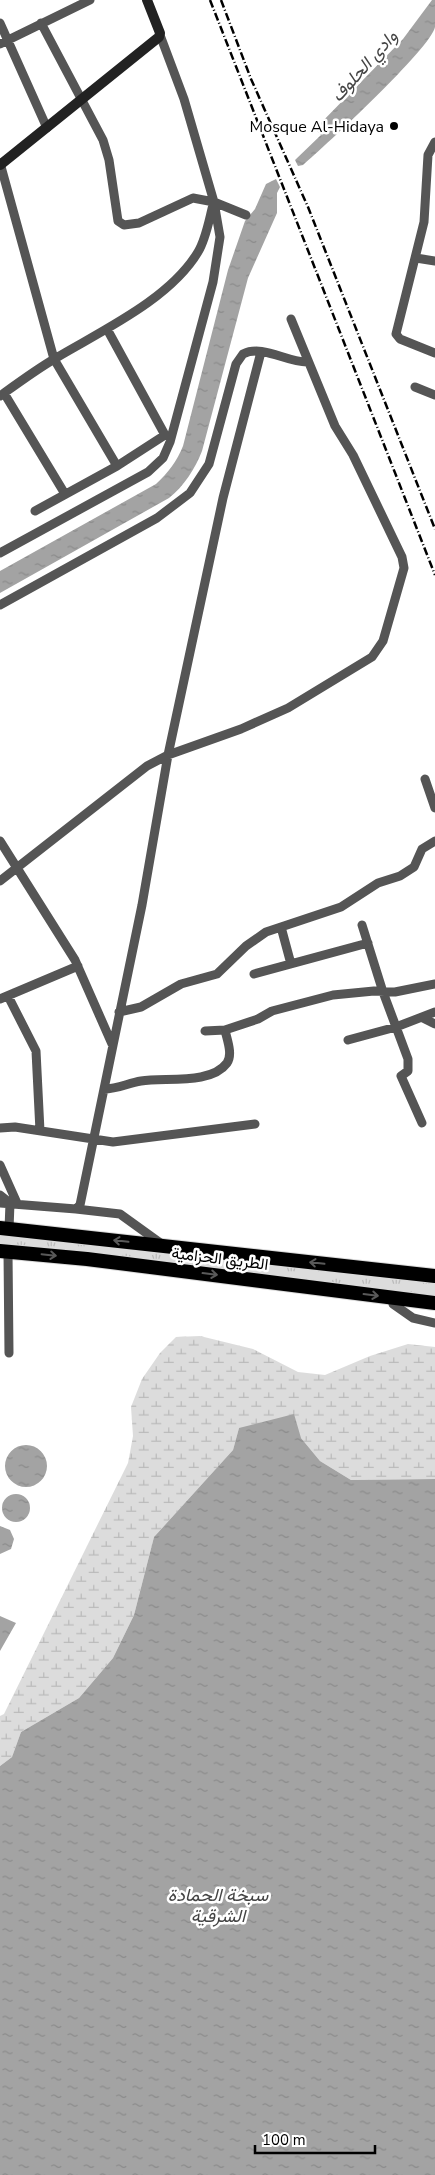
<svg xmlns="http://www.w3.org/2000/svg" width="435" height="2175" viewBox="0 0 435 2175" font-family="'Nunito Sans',Vazirmatn,sans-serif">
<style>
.grass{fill:url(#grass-tufts)}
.wetland{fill:url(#wetland-marsh)}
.water{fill:url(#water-ripples)}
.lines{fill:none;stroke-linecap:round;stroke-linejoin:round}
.trunk-casing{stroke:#dbdbdb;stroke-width:16}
.minor{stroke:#555;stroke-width:9}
.secondary{stroke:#222;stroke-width:10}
.trunk{stroke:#000;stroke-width:14}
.rail{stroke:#000;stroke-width:2.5;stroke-dasharray:8 2.5 1 2.5;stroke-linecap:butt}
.oneway{stroke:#595959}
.poi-dot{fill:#000;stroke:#fff;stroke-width:2}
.labels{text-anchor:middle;stroke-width:5;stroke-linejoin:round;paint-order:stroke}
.poi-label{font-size:16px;fill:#000;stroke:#fff;text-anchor:end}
.street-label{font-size:16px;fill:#000;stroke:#fff}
.water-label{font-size:18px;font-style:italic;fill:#444;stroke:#fff}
</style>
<defs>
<pattern id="grass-tufts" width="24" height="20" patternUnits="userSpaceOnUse" patternTransform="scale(1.25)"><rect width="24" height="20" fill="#dcdcdc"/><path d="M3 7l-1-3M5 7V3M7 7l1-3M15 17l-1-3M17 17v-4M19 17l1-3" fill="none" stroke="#bbb"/></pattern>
<pattern id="wetland-marsh" width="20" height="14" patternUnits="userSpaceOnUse" patternTransform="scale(1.25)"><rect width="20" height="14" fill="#dcdcdc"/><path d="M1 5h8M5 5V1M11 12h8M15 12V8" fill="none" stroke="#bbb"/></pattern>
<pattern id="water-ripples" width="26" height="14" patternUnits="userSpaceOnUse" patternTransform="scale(1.25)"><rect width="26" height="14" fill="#a3a3a3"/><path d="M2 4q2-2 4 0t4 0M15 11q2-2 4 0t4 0" fill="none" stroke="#8b8b8b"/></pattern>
</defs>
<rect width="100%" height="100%" fill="#fff"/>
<!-- grass -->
<path class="grass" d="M 0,1233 L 435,1282 L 435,1298 L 0,1247 Z"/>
<!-- wetland -->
<path class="wetland" d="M 200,1336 L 253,1349 L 298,1372 L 325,1375 L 370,1356 L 408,1344 L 435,1347 L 435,1479 L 351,1480 L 320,1461 L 301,1438 L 239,1428 L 233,1450 L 154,1537 L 134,1615 L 113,1658 L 79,1698 L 21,1732 L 12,1757 L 0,1766 L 0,1716 L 4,1714 L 128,1463 L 133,1436 L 131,1407 L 142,1379 L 160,1353 L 176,1337 Z"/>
<!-- water -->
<path class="water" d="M 432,0 L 435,0 C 435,8 435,19 435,27 C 431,48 325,146 303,165 L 298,166 L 295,160 L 321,135 L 315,129 L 403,39 Z
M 276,179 L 280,187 L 277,193 L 277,213 L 248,278 L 202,451 C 195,469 184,486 169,498 L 0,593 L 0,571 L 156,484 C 168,473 177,461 183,446 L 228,270 L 245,221 L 255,209 L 266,184 Z
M 294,1414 L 301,1438 L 320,1461 L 351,1480 L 435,1479 L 435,2175 L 0,2175 L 0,1766 L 12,1757 L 21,1732 L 79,1698 L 113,1658 L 134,1615 L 154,1537 L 233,1450 L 239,1428 Z
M5 1466a21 21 0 1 1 42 0a21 21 0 1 1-42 0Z
M2 1508a14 14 0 1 1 28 0a14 14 0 1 1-28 0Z
M 0,1526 L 10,1530 L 14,1539 L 11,1549 L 0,1554 Z
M 0,1616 L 16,1623 L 0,1651 Z"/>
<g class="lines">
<!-- trunk casing -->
<g class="trunk-casing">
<path id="trunk" d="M 0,1228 L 435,1276
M 0,1251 L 87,1259 L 435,1303"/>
</g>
<!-- minor -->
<path class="minor" d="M 0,23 L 47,128
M 41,23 L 103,140 L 109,160 L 118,221 L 124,225 L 139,223 L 193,198 L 214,202 L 184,99 L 160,35
M 0,44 L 90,0
M 435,142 L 428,155 L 424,222 L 396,334 L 400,339 L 435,353
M 0,163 L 54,359 L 117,466
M 214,202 L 246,215
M 416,258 L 435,261
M 415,387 L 435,395
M 4,393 L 65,494
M 0,396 C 18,383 37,369 56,358 C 103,330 170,299 198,252 C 206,239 209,220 213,205
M 35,511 L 117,466 L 165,435 L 107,329
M 0,553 L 148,472 L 163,458 L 170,442 L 213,282 L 220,237 L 214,202
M 0,605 L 157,518 L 190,493 L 209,464 L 236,364 L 243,354 C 263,344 287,363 308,362
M 425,779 L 435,808
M 0,841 L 75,960 L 112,1044
M 0,881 L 147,766 L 168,755 L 241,729 L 288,708 L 372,657 L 383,641 L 404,568 L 402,557 L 353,455 L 335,426 L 291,319
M 362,925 L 383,992 L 408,1059 L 408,1071 L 401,1076 L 422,1123
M 281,927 L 291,964
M 254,974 L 368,943
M 8,996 L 36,1051 L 40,1131
M 0,999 L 78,966
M 119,1012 L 141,1007 L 181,984 L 217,974 L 246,946 L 266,932 L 341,907 L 378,883 L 400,876 L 414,867 L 422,849 L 435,841
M 423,1018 L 435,1024
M 205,1031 L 225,1030 L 258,1019 L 272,1011 L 333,995 L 374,991 L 395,992 L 435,984
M 348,1040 L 396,1027 L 435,1012
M 104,1089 C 118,1089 128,1083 141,1081 C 165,1077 211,1085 227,1063 C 233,1054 227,1040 225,1030
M 0,1128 L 15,1127 L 113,1142 L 255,1124
M 0,1165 L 17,1203
M 0,1195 L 10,1203 L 9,1229
M 0,1203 L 76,1209 L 80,1205 L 142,905 L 168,755 L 223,498 L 261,352
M 76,1209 L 120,1214 L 163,1245
M 8,1252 L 9,1353
M 392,1298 L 393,1304 L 413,1318 L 435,1323"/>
<!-- secondary -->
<path class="secondary" d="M 0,165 L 159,37 L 160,33 L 147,0"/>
<!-- trunk -->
<use href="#trunk" class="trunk"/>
<!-- rail -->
<path class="rail" d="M 210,0 L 435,575
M 221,0 L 251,79 L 308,207 L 435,529"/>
</g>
<!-- one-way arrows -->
<defs><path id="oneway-shaft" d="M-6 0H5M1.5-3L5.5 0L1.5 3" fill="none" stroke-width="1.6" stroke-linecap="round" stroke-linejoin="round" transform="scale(1.25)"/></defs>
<g class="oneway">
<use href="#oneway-shaft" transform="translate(121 1241) rotate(-174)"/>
<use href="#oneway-shaft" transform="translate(49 1255) rotate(6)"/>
<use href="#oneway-shaft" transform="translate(317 1263) rotate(-174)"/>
<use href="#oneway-shaft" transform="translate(210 1274) rotate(7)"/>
<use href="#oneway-shaft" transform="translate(371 1295) rotate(7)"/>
</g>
<!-- markers -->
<circle class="poi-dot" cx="394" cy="126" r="5"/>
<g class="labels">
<!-- poi labels -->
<g class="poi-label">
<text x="384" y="132">Mosque Al-Hidaya</text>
</g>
<!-- street labels -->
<g class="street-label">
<text transform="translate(220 1258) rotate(7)" y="6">الطريق الحزامية</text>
</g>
<!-- water labels -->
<g class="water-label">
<text transform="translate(364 66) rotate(-48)" y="6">وادي الحلوف</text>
<text x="218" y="1901">سبخة الحمادة<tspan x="218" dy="21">الشرقية</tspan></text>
</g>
</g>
<!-- scale -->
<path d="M255 2145v8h120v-8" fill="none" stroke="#000000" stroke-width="2.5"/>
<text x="262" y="2145" font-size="15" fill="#000000" stroke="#ffffff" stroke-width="4" paint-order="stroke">100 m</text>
</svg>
